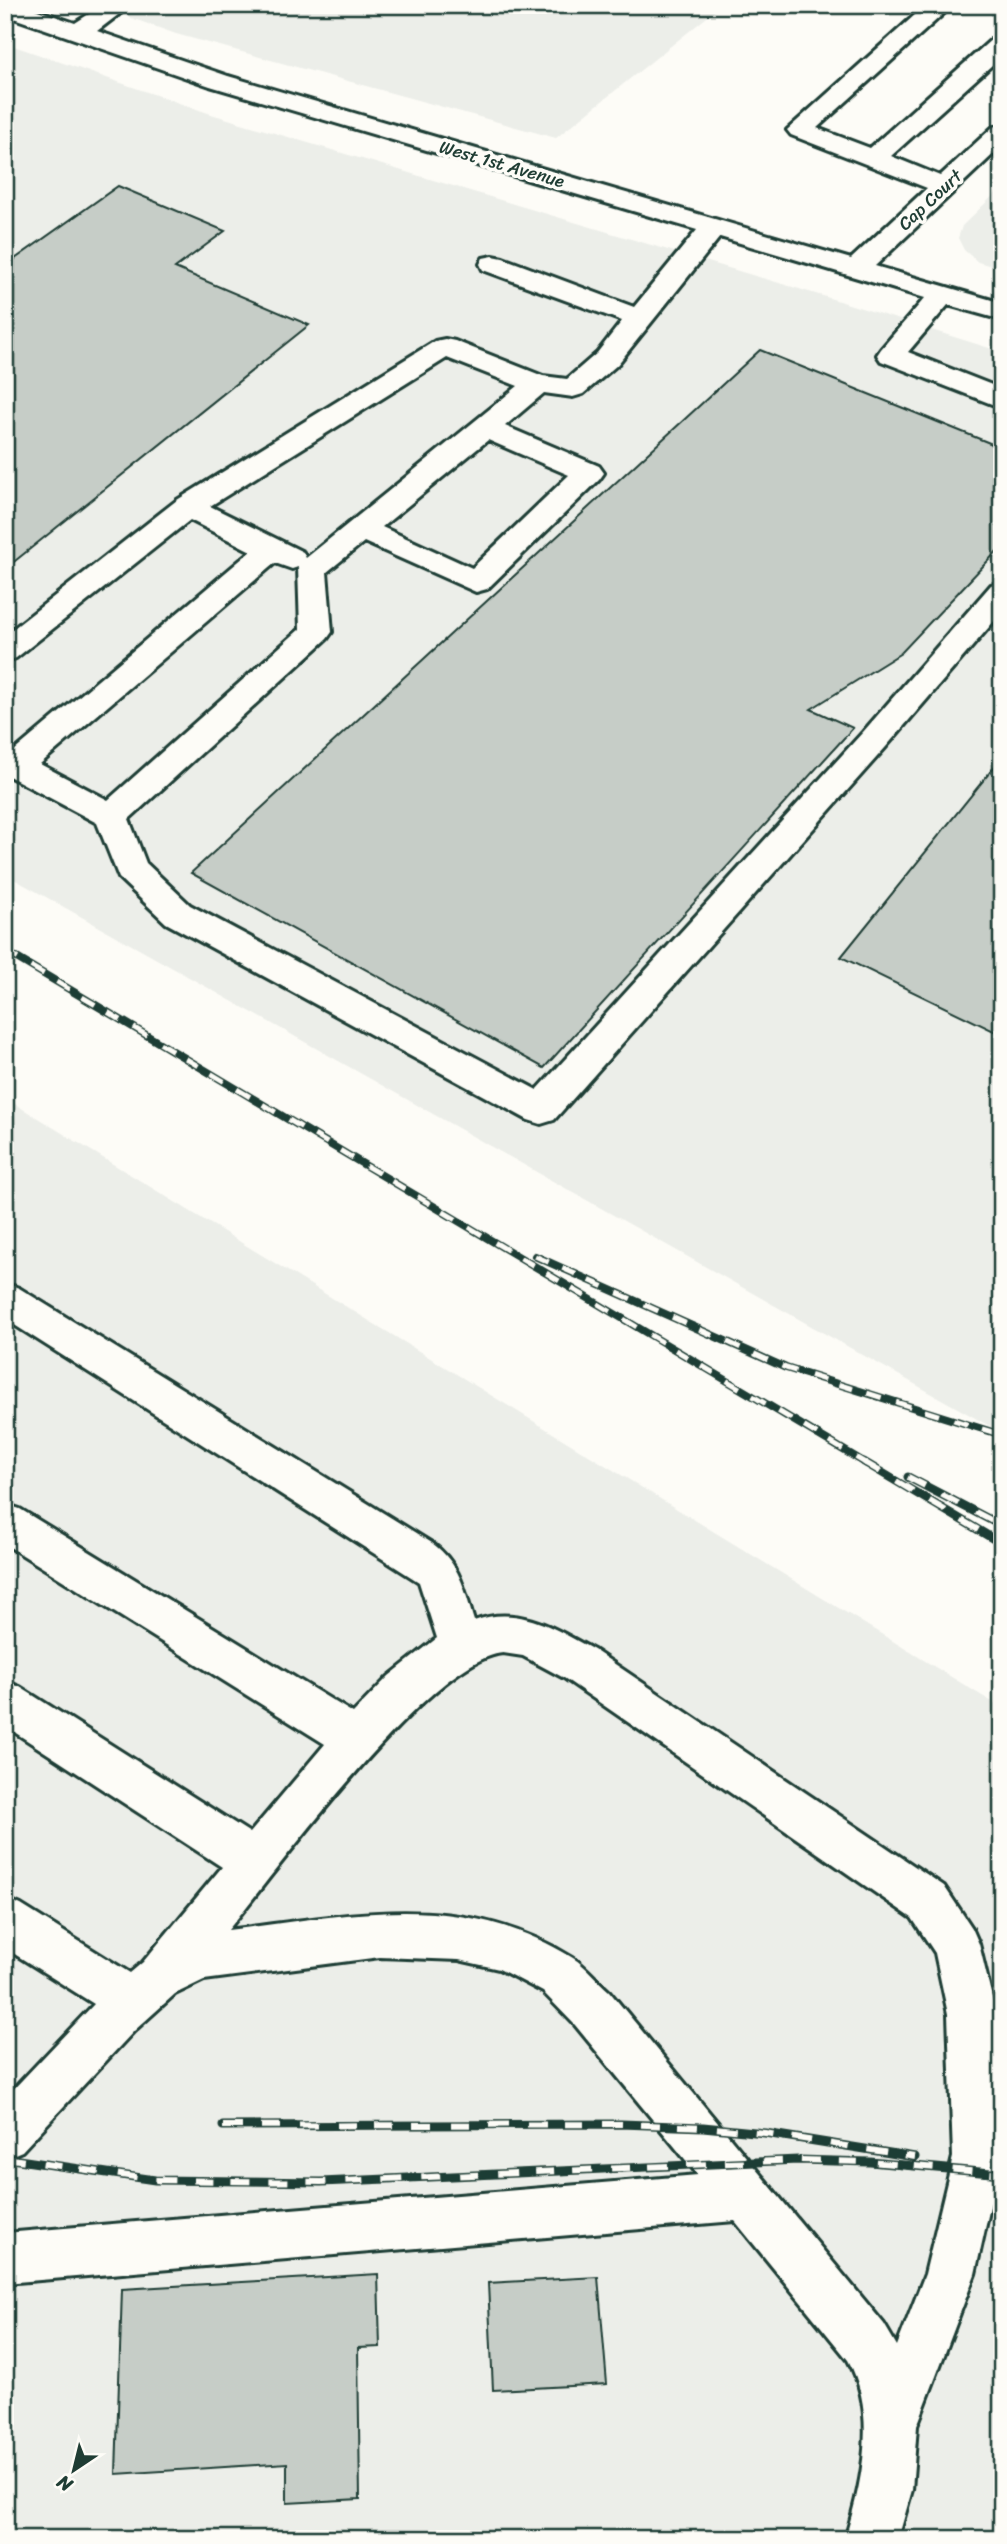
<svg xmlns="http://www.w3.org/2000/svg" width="1007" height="2544" viewBox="0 0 1007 2544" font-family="Sriracha,sans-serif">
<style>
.built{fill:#eceee9}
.building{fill:#c6cdc7;stroke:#1f3d34;stroke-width:2}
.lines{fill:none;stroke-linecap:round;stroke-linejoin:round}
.minor-casing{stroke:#1f3d34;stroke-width:6}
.minor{fill:#fdfcf7;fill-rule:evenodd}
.rail-far1-casing{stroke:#1f3d34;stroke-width:8}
.rail-casing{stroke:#1f3d34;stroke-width:9}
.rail-far1{stroke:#fdfcf7;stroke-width:5;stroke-dasharray:15;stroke-linecap:butt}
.rail{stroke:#fdfcf7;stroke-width:6;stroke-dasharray:19;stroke-linecap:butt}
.labels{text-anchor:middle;stroke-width:7;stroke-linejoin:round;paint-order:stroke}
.far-street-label{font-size:18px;fill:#1f3d34;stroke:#fdfcf7}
</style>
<rect width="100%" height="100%" fill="#fdfcf7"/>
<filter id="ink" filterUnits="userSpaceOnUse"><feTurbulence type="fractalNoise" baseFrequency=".0143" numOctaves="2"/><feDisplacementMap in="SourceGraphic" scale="14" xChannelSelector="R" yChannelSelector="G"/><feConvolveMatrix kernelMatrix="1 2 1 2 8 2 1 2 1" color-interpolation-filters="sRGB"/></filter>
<g filter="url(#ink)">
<!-- built -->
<path class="built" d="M 95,5 L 722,5 L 556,138 L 176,34 Z
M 5,43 L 211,114 L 826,297 L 1002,352 L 1002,1433 L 5,874 Z
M 1002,187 L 1002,269 L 978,262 L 964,250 L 958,238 L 962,226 Z
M 5,1098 L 1002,1708 L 1002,2539 L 5,2539 Z"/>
<!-- building -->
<path class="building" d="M 118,186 L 225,231 L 175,268 L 309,325 L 5,569 L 5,266 Z
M 760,350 L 1002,448 L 1002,546 L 901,653 L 811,709 L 853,728 L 544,1068 L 191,873 Z
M 1002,757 L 1002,1035 L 841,957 Z
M 378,2274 L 380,2347 L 358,2348 L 360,2499 L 287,2503 L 287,2463 L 116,2474 L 122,2289 Z
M 598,2277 L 607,2384 L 493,2390 L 488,2283 Z"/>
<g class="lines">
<!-- minor casing -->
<g class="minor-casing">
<path id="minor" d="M 5,5 L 23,5 L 75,23 L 103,5 L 131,5 L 97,31 L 228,76 L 851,259 L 927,188 L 791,135 L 787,130 L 926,5 L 953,5 L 817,128 L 870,148 L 993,38 L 1002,36 L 1002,56 L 891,156 L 940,176 L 993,127 L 1002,124 L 1002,146 L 875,266 L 1002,303 L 1002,320 L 948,305 L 908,352 L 1002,389 L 1002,408 L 881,361 L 877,355 L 881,349 L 925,298 L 720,237 L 617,365 L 583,394 L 573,397 L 544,393 L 505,426 L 599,466 L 604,473 L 599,480 L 487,589 L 476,592 L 364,542 L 327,572 L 332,632 L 327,639 L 129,819 L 146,863 L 190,905 L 537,1090 L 863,732 L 991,585 L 1002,582 L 1002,612 L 885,748 L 554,1120 L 541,1124 L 528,1120 L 166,923 L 119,878 L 97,823 L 5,774 L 5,749 L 14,751 L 251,551 L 190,520 L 16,658 L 5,662 L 5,635 L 177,500 L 435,341 L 445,339 L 455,341 L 543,376 L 567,379 L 597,353 L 622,321 L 483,270 L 480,264 L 483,258 L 493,256 L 503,258 L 634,307 L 697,230 L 210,86 L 5,15 ZM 447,358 L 518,386 L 306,558 L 303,552 L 210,506 ZM 488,440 L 569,475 L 472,568 L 382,527 ZM 275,563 L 292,569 L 298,567 L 300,629 L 108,800 L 40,764 Z
M 5,1283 L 19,1288 L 432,1543 C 460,1564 464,1588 474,1621 C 518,1604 556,1629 594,1650 L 944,1886 L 972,1928 L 979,1944 L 996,2014 L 1001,2157 L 975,2274 L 917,2426 L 912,2490 L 898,2539 L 845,2539 C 862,2483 878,2414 848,2360 L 735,2221 L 5,2283 L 5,2233 L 698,2175 L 575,2025 L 543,1992 L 499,1969 L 459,1960 L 380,1957 L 204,1980 L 175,1994 L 134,2031 L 22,2151 L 5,2158 L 5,2098 L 94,2004 L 5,1948 L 5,1898 L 21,1905 L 130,1973 L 143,1962 L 222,1867 L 5,1726 L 5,1681 L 20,1687 L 250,1833 L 325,1744 L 5,1544 L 5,1504 L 20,1509 L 353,1713 L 389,1676 L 437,1638 L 419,1582 L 5,1319 ZM 503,1653 L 523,1656 L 564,1678 L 912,1918 L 935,1953 L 948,2014 L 953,2157 L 925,2274 L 897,2346 L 884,2324 L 609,1991 C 597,1981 586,1966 573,1958 C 461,1888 351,1915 228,1930 C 277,1870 431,1659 503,1653 Z"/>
</g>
<!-- minor -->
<use href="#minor" class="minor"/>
<!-- rail-far1 casing -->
<g class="rail-far1-casing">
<path id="rail-far1" d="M 5,951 L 867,1464
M 535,1256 L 786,1368 L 1002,1435"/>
</g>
<!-- rail casing -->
<g class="rail-casing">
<path id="rail" d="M 864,1462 L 1002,1544
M 908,1477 L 1002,1526
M 223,2126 L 621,2124 L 703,2127 L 765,2133 L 915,2157
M 5,2158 L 155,2180 L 321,2182 L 798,2160 L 870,2162 L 1002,2174"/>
</g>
<!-- rail-far1 -->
<use href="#rail-far1" class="rail-far1"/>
<!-- rail -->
<use href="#rail" class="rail"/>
</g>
</g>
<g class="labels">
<!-- far-street labels -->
<g class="far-street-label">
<text transform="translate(502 164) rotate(16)" y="6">West 1st Avenue</text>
<text transform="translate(930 200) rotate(-43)" y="6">Cap Court</text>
</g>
</g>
<!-- margin -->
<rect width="1007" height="2544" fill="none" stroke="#fdfcf7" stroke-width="28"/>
<rect x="14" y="14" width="979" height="2516" fill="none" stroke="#1f3d34" stroke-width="2.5" filter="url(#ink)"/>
<!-- north arrow -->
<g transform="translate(74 2470) rotate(215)" stroke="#fdfcf7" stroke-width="5" paint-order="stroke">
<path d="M0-5L12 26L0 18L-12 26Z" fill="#1f3d34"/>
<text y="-10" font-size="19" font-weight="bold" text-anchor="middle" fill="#1f3d34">N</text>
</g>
</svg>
